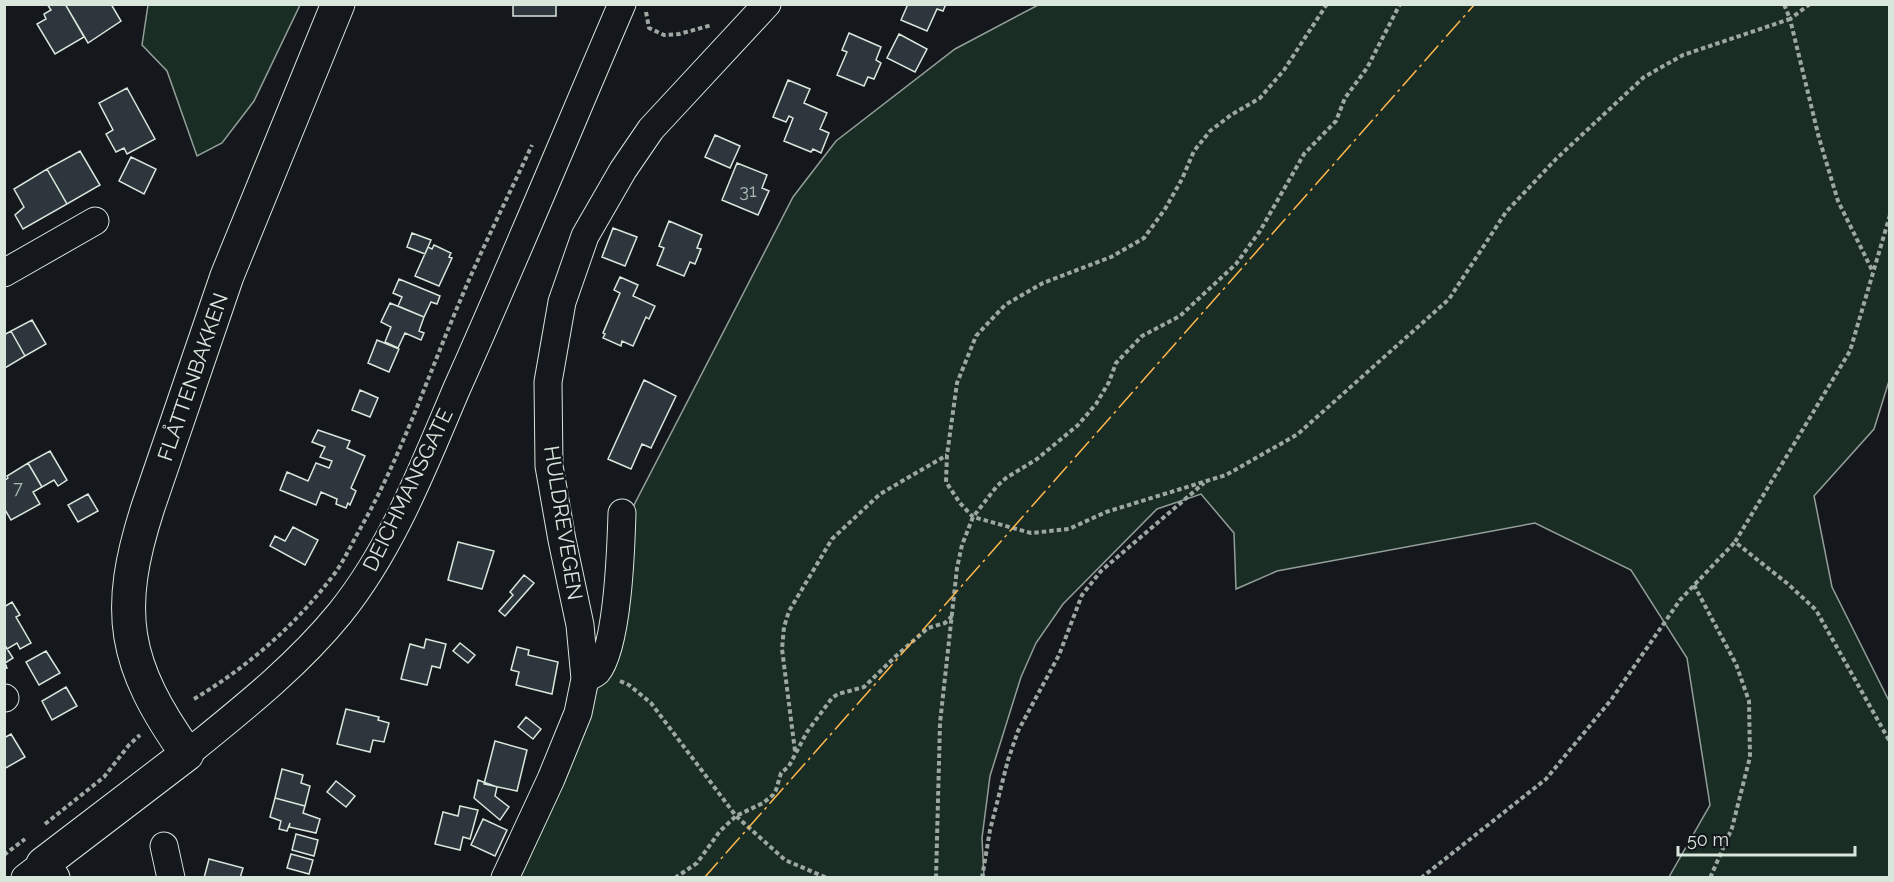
<svg xmlns="http://www.w3.org/2000/svg" width="1894" height="882" viewBox="0 0 1894 882" font-family="Raleway,sans-serif">
<style>
.green{fill:#1a2d24;stroke:#939e99;stroke-width:1.5}
.building{fill:#2c363c;stroke:#d8e6dc;stroke-width:1.5}
.lines{fill:none;stroke-linecap:round;stroke-linejoin:round}
.minor-casing{stroke:#d8e6dc;stroke-width:29}
.major-casing{stroke:#d8e6dc;stroke-width:35}
.path{stroke:#9da8a2;stroke-width:4;stroke-dasharray:4.5 3;stroke-linecap:butt}
.minor{stroke:#14181c;stroke-width:27}
.major{stroke:#14181c;stroke-width:33}
.power{stroke:#ffb74d;stroke-width:1.5;stroke-dasharray:21 4.5 3 4.5;stroke-linecap:butt}
.labels{text-anchor:middle;stroke-width:4.5;stroke-linejoin:round;paint-order:stroke}
.number-label{font-size:18px;fill:#adbab4}
.street-label{font-size:21px;fill:#d8e6dc;stroke:#14181c}
</style>
<rect width="100%" height="100%" fill="#14181c"/>
<!-- green -->
<path class="green" d="M 1040,4 L 1889,5 L 1889,381 L 1874,429 L 1814,496 L 1832,587 L 1889,701 L 1889,877 L 1669,877 L 1710,805 L 1687,658 L 1631,570 L 1535,523 L 1277,571 L 1236,589 L 1234,533 L 1201,494 L 1157,509 L 1063,604 L 1036,643 L 1021,677 L 990,776 L 982,838 L 984,877 L 503,878 L 584,729 L 618,536 L 793,197 L 836,141 L 955,49 Z
M 148,5 L 300,5 L 254,101 L 222,143 L 197,156 L 167,71 L 142,45 Z"/>
<!-- building -->
<path class="building" d="M 47,4 L 65,4 L 84,37 L 55,54 L 37,24 L 46,19 L 44,14 L 51,10 Z
M 65,4 L 111,4 L 121,21 L 88,43 Z
M 513,4 L 556,4 L 556,16 L 513,16 Z
M 908,4 L 946,4 L 943,11 L 937,9 L 927,31 L 901,20 Z
M 849,33 L 881,47 L 876,60 L 881,63 L 874,79 L 868,77 L 864,86 L 837,75 L 847,52 L 842,50 Z
M 899,34 L 927,49 L 915,72 L 887,58 Z
M 788,80 L 810,89 L 804,103 L 827,113 L 820,129 L 829,133 L 821,153 L 813,149 L 811,152 L 784,141 L 793,118 L 789,116 L 786,122 L 773,117 Z
M 127,88 L 155,139 L 127,154 L 124,148 L 116,152 L 106,134 L 113,130 L 99,103 Z
M 715,135 L 740,146 L 730,168 L 705,157 Z
M 80,151 L 100,185 L 67,204 L 47,169 Z
M 131,157 L 156,169 L 144,194 L 119,181 Z
M 737,163 L 767,175 L 762,188 L 769,191 L 758,215 L 722,200 Z
M 47,169 L 67,204 L 23,229 L 15,215 L 24,207 L 14,189 Z
M 669,221 L 702,235 L 697,248 L 701,249 L 695,264 L 690,262 L 684,276 L 657,265 L 664,248 L 659,246 Z
M 613,228 L 637,237 L 625,266 L 602,257 Z
M 412,233 L 431,240 L 425,254 L 407,247 Z
M 434,245 L 451,253 L 449,257 L 452,258 L 439,286 L 415,276 L 428,247 L 432,249 Z
M 620,277 L 638,285 L 633,296 L 655,306 L 649,319 L 646,317 L 633,346 L 622,341 L 621,346 L 603,338 L 605,334 L 603,333 L 620,293 L 614,290 Z
M 399,279 L 440,296 L 437,304 L 431,302 L 424,317 L 398,306 L 402,297 L 393,293 Z
M 390,303 L 424,317 L 419,331 L 424,333 L 421,340 L 405,333 L 398,348 L 385,342 L 391,327 L 381,322 Z
M 32,320 L 46,344 L 25,356 L 11,331 Z
M 11,331 L 25,356 L 5,368 L 4,335 Z
M 377,340 L 399,349 L 389,372 L 368,363 Z
M 644,380 L 676,396 L 651,448 L 642,444 L 631,469 L 608,459 Z
M 360,390 L 378,398 L 370,417 L 352,410 Z
M 318,430 L 350,441 L 347,448 L 365,456 L 351,488 L 356,491 L 350,505 L 348,503 L 346,508 L 336,504 L 337,499 L 321,492 L 316,505 L 280,490 L 287,472 L 308,481 L 316,463 L 329,468 L 332,461 L 320,457 L 325,447 L 312,442 Z
M 50,451 L 67,480 L 58,486 L 54,480 L 42,487 L 28,463 Z
M 28,463 L 42,487 L 33,492 L 40,504 L 11,520 L 4,508 L 4,481 L 8,478 L 7,476 Z
M 88,494 L 98,511 L 78,522 L 68,505 Z
M 293,527 L 318,540 L 305,565 L 270,546 L 275,536 L 285,541 Z
M 458,542 L 494,551 L 482,589 L 448,580 Z
M 524,575 L 534,583 L 505,616 L 499,611 L 513,595 L 510,592 Z
M 12,602 L 20,615 L 16,617 L 31,643 L 20,649 L 17,643 L 7,649 L 4,644 L 4,607 Z
M 426,639 L 446,644 L 440,668 L 432,666 L 427,685 L 401,679 L 410,644 L 424,648 Z
M 460,643 L 475,655 L 468,663 L 453,651 Z
M 4,644 L 13,658 L 5,663 L 7,668 L 4,669 Z
M 517,647 L 529,650 L 528,655 L 558,662 L 552,694 L 516,685 L 519,672 L 511,670 Z
M 46,651 L 60,673 L 39,685 L 26,662 Z
M 66,687 L 77,706 L 52,720 L 42,701 Z
M 346,709 L 379,717 L 378,720 L 389,723 L 384,742 L 373,740 L 370,752 L 337,744 Z
M 526,717 L 541,729 L 533,739 L 518,727 Z
M 11,734 L 25,757 L 4,769 L 4,738 Z
M 495,741 L 527,750 L 517,791 L 484,784 Z
M 282,769 L 303,775 L 301,783 L 310,786 L 305,806 L 275,798 Z
M 478,780 L 497,787 L 495,796 L 509,807 L 500,820 L 474,798 Z
M 336,781 L 355,796 L 346,807 L 327,792 Z
M 275,798 L 305,806 L 303,813 L 320,819 L 316,833 L 289,827 L 290,823 L 287,831 L 279,829 L 281,821 L 270,817 Z
M 460,806 L 478,810 L 470,839 L 463,837 L 460,850 L 435,844 L 443,812 L 458,816 Z
M 483,819 L 507,830 L 495,856 L 471,845 Z
M 296,834 L 318,840 L 314,856 L 292,850 Z
M 291,854 L 313,860 L 309,874 L 287,868 Z
M 209,859 L 243,868 L 240,878 L 204,878 Z"/>
<g class="lines">
<!-- minor casing -->
<g class="minor-casing">
<path id="minor" d="M 4,273 L 95,221
M 585,679 C 589,677 593,675 597,672 C 618,647 621,547 622,513
M 4,698 L 5,698
M 187,754 C 241,710 296,667 340,613 C 393,547 424,465 457,388 C 514,261 567,132 622,4
M 164,846 L 171,878
M 25,878 L 43,864
M 505,878 L 551,779 L 578,713 L 585,679 L 580,625 L 562,540 L 549,466 L 548,382 L 562,302 L 585,236 L 623,170 L 651,129 L 767,4"/>
</g>
<!-- major casing -->
<g class="major-casing">
<path id="major" d="M 53,878 L 43,864 L 187,754 C 123,664 114,612 148,507 L 227,276 L 338,4"/>
</g>
<!-- path -->
<path class="path" d="M 1327,4 L 1284,70 L 1260,98 L 1231,115 L 1210,131 L 1194,151 L 1182,179 L 1165,209 L 1144,238 L 1111,257 L 1043,283 L 1005,305 L 976,336 L 957,383 L 947,455 L 946,482 L 960,503 L 973,517 L 1031,533 L 1069,529 L 1106,512 L 1226,475 L 1298,434 L 1449,299 L 1506,212 L 1556,159 L 1644,77 L 1683,55 L 1790,19 L 1784,4
M 1810,4 L 1790,19 L 1819,138 L 1838,201 L 1873,272
M 646,12 L 649,28 L 664,35 L 679,34 L 712,25
M 1890,215 L 1850,351 L 1735,542 L 1788,584 L 1816,610 L 1890,742
M 1694,585 L 1736,664 L 1749,701 L 1750,757 L 1732,828 L 1710,878
M 620,681 L 629,685 L 651,703 L 736,816 L 785,860 L 827,878
M 194,699 C 249,666 297,624 335,573 C 345,559 352,543 360,529 C 401,457 427,378 460,301 C 482,248 508,197 532,145
M 795,751 L 782,649 L 784,627 L 789,611 L 832,539 L 880,494 L 947,455
M 45,824 L 104,777 L 129,745 L 140,735
M 4,855 L 25,839
M 675,878 L 697,863 L 720,831 L 736,816 L 763,803 L 773,795 L 776,790 L 781,773 L 789,766 L 807,732 L 832,698 L 838,694 L 864,687 L 896,656 L 928,628 L 945,623 L 952,616
M 936,878 L 940,723 L 957,568 L 962,545 L 973,517 L 997,486 L 1006,478 L 1037,459 L 1078,425 L 1096,404 L 1109,382 L 1116,363 L 1142,336 L 1180,316 L 1236,264 L 1260,231 L 1304,154 L 1336,121 L 1345,98 L 1367,68 L 1400,4
M 982,878 L 990,830 L 1008,760 L 1018,731 L 1059,655 L 1082,595 L 1101,571 L 1204,483
M 1421,878 L 1546,779 L 1611,700 L 1680,600 L 1735,542"/>
<!-- minor -->
<use href="#minor" class="minor"/>
<!-- major -->
<use href="#major" class="major"/>
<!-- power -->
<path class="power" d="M 704,878 L 1475,4"/>
</g>
<g class="labels">
<!-- number labels -->
<g class="number-label">
<text x="748" y="197">31</text>
<text x="18" y="494">7</text>
</g>
<!-- street labels -->
<g class="street-label">
<text transform="translate(193 377) rotate(-71)" y="7">FLÅTTENBAKKEN</text>
<text transform="translate(408 490) rotate(-64)" y="7">DEICHMANSGATE</text>
<text transform="translate(563 523) rotate(81)" y="7">HULDREVEGEN</text>
</g>
</g>
<!-- border -->
<rect width="1894" height="882" fill="none" stroke="#d8e6dc" stroke-width="12"/>
<!-- scale -->
<path d="M1678 846v9h177v-9" fill="none" stroke="#d8e6dc" stroke-width="3"/>
<text x="1687" y="846" font-size="18" fill="#d8e6dc" stroke="#14181c" stroke-width="4.5" paint-order="stroke">50 m</text>
</svg>
